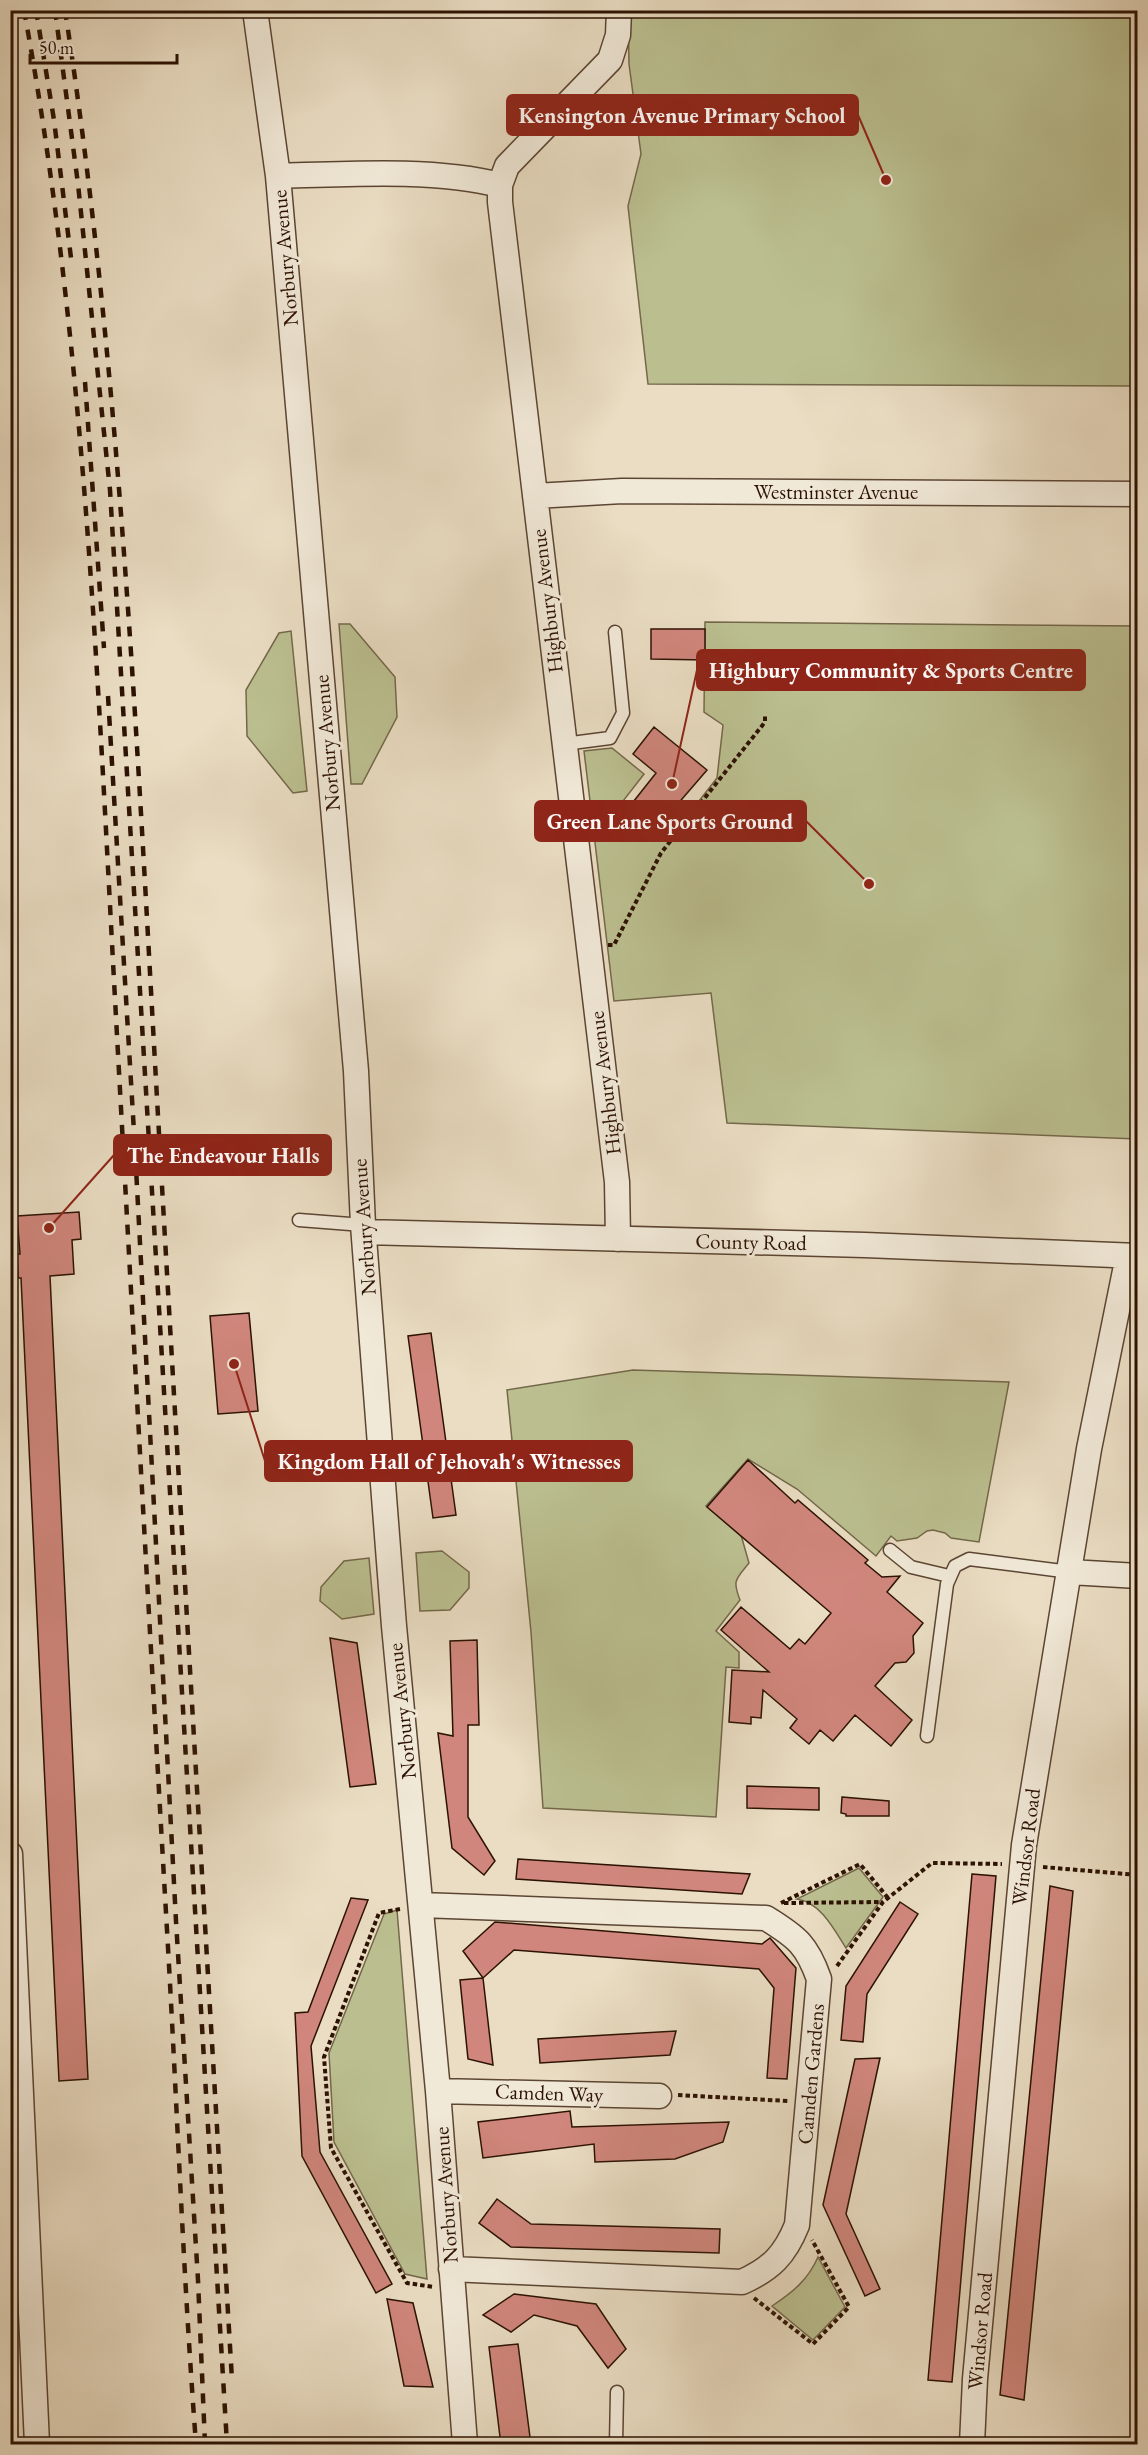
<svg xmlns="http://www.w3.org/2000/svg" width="1148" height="2455" viewBox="0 0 1148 2455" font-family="'EB Garamond',serif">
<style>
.green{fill:#bbbf90;stroke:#74684a;stroke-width:1.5}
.building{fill:#d0867c;stroke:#2c1203;stroke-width:1.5}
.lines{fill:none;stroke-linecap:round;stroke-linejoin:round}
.lane-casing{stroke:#5c4533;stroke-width:15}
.street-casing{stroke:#5c4533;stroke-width:27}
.path{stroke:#2c1203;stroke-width:4;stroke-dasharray:4.5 3;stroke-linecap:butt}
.lane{stroke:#f1e9d8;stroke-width:12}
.street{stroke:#f1e9d8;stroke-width:24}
.rail{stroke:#2c1203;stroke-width:4.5;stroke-dasharray:10 10;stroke-linecap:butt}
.labels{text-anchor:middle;stroke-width:6;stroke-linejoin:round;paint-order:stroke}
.street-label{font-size:21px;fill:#2c1203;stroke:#f1e9d8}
.leader{fill:none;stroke:#8f2418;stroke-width:2}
.callout-dot{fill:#8f2418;stroke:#f1e9d8;stroke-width:2}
.callout{fill:#8f2418;stroke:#8f2418;stroke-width:2}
.callout-label{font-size:22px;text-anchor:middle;font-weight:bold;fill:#fff}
</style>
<rect width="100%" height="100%" fill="#eaddc3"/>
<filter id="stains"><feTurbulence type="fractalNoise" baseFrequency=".00333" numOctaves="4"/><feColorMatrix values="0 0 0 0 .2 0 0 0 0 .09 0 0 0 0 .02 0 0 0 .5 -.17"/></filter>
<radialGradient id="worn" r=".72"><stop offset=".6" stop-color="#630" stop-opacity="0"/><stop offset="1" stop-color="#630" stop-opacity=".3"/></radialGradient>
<!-- green -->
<path class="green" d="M 628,11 L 1137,11 L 1137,386 L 648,384 L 628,206 L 641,154 L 629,64 Z
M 705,622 L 1137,626 L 1137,1139 L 727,1123 L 711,993 L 614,1001 L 584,751 L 612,748 L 644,774 L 623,801 L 670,838 L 717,778 L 723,725 L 704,712 Z
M 339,624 L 350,624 L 395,677 L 397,717 L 362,784 L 351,784 Z
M 291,631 L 307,791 L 293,793 L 247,736 L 246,690 L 279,633 Z
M 633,1370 L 1009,1382 L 979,1542 L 951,1538 L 945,1533 L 933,1530 L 927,1531 L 917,1538 L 897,1541 L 891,1536 L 876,1556 L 797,1489 L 748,1459 L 706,1506 L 741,1535 L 749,1563 C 736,1579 732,1580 740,1600 L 716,1631 L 739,1652 L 739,1668 L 726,1667 L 716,1817 L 543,1808 L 531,1632 L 507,1390 Z
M 442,1551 L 469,1572 L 469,1588 L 450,1610 L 420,1611 L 416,1553 Z
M 369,1558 L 374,1614 L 342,1619 L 320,1601 L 321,1587 L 344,1561 Z
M 859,1868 L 883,1897 L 846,1948 C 834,1929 820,1902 797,1899 Z
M 397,1910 L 427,2279 L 405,2274 L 334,2142 L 329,2053 L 384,1914 Z
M 818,2257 L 845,2307 L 813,2340 L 772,2306 C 793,2292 808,2280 818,2257 Z"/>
<!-- building -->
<path class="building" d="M 651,629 L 705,629 L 705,660 L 651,659 Z
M 654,727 L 707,770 L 657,828 L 630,806 L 656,773 L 633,754 Z
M 79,1212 L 81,1239 L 72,1240 L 74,1274 L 50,1276 L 88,2079 L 59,2081 L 21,1278 L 18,1278 L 17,1254 L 20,1254 L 17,1216 Z
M 249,1313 L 258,1411 L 218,1414 L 210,1316 Z
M 431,1333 L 456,1515 L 433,1518 L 408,1336 Z
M 748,1460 L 795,1503 L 798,1500 L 868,1560 L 865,1563 L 882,1577 L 900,1576 L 887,1592 L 923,1623 L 913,1636 L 914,1653 L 906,1662 L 895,1663 L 875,1686 L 912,1720 L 891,1746 L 855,1715 L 833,1741 L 820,1730 L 809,1744 L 790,1728 L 797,1719 L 763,1690 L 761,1718 L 751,1717 L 751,1724 L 729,1722 L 732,1670 L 769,1672 L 721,1630 L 741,1607 L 790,1649 L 799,1639 L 805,1644 L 831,1613 L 707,1507 Z
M 330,1638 L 357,1643 L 376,1784 L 350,1787 Z
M 477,1640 L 479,1725 L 468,1725 L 468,1817 L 495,1861 L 484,1875 L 452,1848 L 438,1733 L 453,1736 L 450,1641 Z
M 747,1786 L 819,1788 L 819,1810 L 747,1808 Z
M 842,1797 L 889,1801 L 889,1816 L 846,1816 L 846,1814 L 841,1813 Z
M 518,1859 L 750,1874 L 742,1894 L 516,1879 Z
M 972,1874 L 996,1876 L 952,2382 L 928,2380 Z
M 1050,1886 L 1073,1891 L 1024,2400 L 1000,2395 Z
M 351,1898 L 368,1900 L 311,2046 L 320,2152 L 392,2284 L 376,2293 L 302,2156 L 295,2013 L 308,2012 Z
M 900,1902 L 918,1914 L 867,1994 L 863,2042 L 841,2040 L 846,1986 Z
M 495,1922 L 762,1944 L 770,1938 L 796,1968 L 787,2079 L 767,2078 L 774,1988 L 759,1969 L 514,1950 L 483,1978 L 463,1951 Z
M 483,1978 L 493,2065 L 468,2059 L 460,1980 Z
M 676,2031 L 670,2055 L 540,2063 L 538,2039 Z
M 880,2058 L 846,2214 L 880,2289 L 865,2296 L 823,2205 L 855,2059 Z
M 570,2111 L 572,2127 L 729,2122 L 723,2142 L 675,2159 L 595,2162 L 594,2144 L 483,2158 L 478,2122 Z
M 497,2199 L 531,2224 L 720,2229 L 719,2253 L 511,2247 L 479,2223 Z
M 514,2294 L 596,2304 L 626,2349 L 608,2368 L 577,2326 L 534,2315 L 511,2332 L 483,2315 Z
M 387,2299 L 413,2303 L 433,2387 L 404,2386 Z
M 518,2344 L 531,2445 L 501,2445 L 489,2347 Z"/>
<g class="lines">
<!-- lane casing -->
<g class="lane-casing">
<path id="lane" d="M 564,744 L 610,738 L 623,713 L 615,632
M 299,1220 L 363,1225
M 890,1550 L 911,1567 L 949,1576
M 927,1736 L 947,1584 L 955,1566 L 969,1559 L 1070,1572
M 616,2444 L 617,2392"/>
</g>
<!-- street casing -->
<g class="street-casing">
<path id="street" d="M 255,10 L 278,176 L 356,1071 L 363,1225 L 394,1626 L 438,2091 L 465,2444
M 278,176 C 346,174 434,168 500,185
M 535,496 L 622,491 L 1138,494
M 364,1232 L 865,1245 L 1138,1256
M 618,1239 L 617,1182 L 500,202 L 500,185 L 507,166 L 610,60 L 618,35 L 619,10
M 1070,1572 L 1138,1576
M 10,1854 L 37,2444
M 421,1905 L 766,1918 C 797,1937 807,1945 819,1979 L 797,2225 C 785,2255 771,2269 742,2282 L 451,2269
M 438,2091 L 659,2096
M 972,2444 L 975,2379 L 1024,1845 L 1089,1449 L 1128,1256"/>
</g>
<!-- path -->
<path class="path" d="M 608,945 L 614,945 L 661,853 L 765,722 L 765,716
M 1043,1867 L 1138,1875
M 781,1903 L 860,1864 L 888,1898
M 784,1903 L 882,1902
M 400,1909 L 379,1913 L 324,2057 L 331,2148 L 407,2283 L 434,2287
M 837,1966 L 883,1902 L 932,1863 L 1002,1864
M 678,2095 L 788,2101
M 754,2298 L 813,2344 L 849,2307 L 812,2240"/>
<!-- lane -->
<use href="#lane" class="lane"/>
<!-- street -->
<use href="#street" class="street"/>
<!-- rail -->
<path class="rail" d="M 24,10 C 84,337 97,668 115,999 C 132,1309 149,1620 167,1930 C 177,2102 183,2273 196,2444
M 36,10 L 54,120 L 72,266
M 55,10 L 78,184 L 110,490 L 227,2444
M 65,10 C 121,376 137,747 158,1116 C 182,1538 207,1959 232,2380
M 85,382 L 104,648
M 108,696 L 135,1149 L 176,1921 L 198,2280 L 205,2444"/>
</g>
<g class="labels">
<!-- street labels -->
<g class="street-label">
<text transform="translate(285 258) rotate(-95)" y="7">Norbury Avenue</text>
<text x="836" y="499">Westminster Avenue</text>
<text transform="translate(547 601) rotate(-97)" y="7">Highbury Avenue</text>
<text transform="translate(327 743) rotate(-95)" y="7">Norbury Avenue</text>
<text transform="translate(605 1083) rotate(-97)" y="7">Highbury Avenue</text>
<text transform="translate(364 1227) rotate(-94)" y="7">Norbury Avenue</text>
<text transform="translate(751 1242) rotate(1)" y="7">County Road</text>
<text transform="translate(402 1711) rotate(-96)" y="7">Norbury Avenue</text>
<text transform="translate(1026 1847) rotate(-83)" y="7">Windsor Road</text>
<text transform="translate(811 2074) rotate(-85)" y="7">Camden Gardens</text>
<text transform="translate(549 2093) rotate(2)" y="7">Camden Way</text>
<text transform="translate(446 2195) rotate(-94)" y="7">Norbury Avenue</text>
<text transform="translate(980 2331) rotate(-85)" y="7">Windsor Road</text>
</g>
</g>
<!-- callouts -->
<path class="leader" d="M886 180L858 115M672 784L697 670M869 884L806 821M49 1228L114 1155M234 1364L265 1461"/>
<g class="callout-dot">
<circle cx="886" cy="180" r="6"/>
<circle cx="672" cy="784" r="6"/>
<circle cx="869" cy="884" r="6"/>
<circle cx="49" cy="1228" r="6"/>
<circle cx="234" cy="1364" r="6"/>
</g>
<g class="callout">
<rect x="507" y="95" width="351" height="40" rx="6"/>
<rect x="697" y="650" width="388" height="40" rx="6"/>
<rect x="535" y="801" width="271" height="40" rx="6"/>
<rect x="114" y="1135" width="217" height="40" rx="6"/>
<rect x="265" y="1441" width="367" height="40" rx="6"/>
</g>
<g class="callout-label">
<text x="682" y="123">Kensington Avenue Primary School</text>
<text x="891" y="678">Highbury Community &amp; Sports Centre</text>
<text x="670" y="829">Green Lane Sports Ground</text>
<text x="223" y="1163">The Endeavour Halls</text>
<text x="449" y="1469">Kingdom Hall of Jehovah's Witnesses</text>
</g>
<!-- margin -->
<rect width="1148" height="2455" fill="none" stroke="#eaddc3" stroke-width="36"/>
<rect x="12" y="12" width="1124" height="2431" fill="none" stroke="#2c1203" stroke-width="3"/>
<rect x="18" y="18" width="1112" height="2419" fill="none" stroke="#2c1203" stroke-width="1.5"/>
<!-- scale -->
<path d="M30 54v9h147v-9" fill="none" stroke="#2c1203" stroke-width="3"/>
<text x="39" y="54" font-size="18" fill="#2c1203" stroke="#f1e9d8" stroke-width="4.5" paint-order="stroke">50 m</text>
<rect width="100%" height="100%" filter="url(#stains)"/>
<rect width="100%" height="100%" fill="url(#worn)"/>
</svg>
